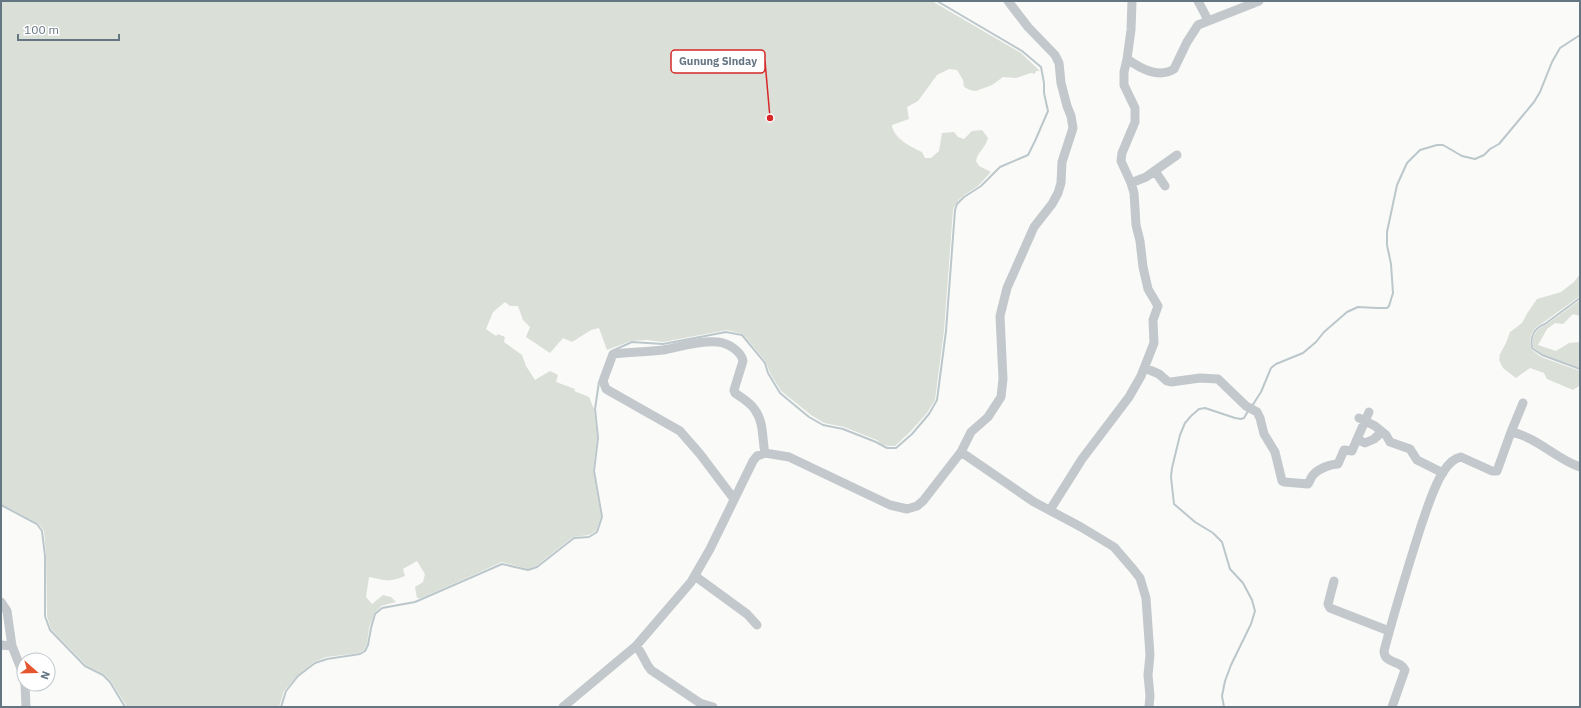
<svg xmlns="http://www.w3.org/2000/svg" width="1581" height="708" viewBox="0 0 1581 708" font-family="'IBM Plex Sans',sans-serif">
<style>
.green{fill:#dadfd7}
.lines{fill:none;stroke-linecap:round;stroke-linejoin:round}
.stream{stroke:#bbc7cb;stroke-width:2}
.minor{stroke:#c3c8cc;stroke-width:9}
.leader{fill:none;stroke:#d62828;stroke-width:1.5}
.callout-dot{fill:#d62828;stroke:#fff;stroke-width:1.5}
.callout{fill:#fff;stroke:#d62828;stroke-width:1.5}
.callout-label{font-size:11px;text-anchor:middle;font-weight:bold;fill:#657683}
</style>
<rect width="100%" height="100%" fill="#fafaf8"/>
<!-- green -->
<path class="green" d="M 1,1 L 932,1 L 1021,53 L 1040,71 L 1036,71 L 1035,74 L 1031,73 L 1016,78 L 1003,77 L 992,85 L 976,91 L 970,90 L 964,87 L 963,80 L 957,70 L 949,69 L 937,75 L 918,101 L 907,107 L 909,119 L 892,125 C 893,138 911,147 922,152 L 925,158 L 931,158 L 939,151 L 942,133 L 954,132 L 958,137 L 964,139 L 972,131 L 982,130 L 988,138 C 985,149 978,151 976,161 L 979,166 L 991,172 C 987,176 983,181 979,185 C 969,193 958,196 953,210 L 944,331 L 935,400 L 927,413 L 910,432 L 895,446 L 888,446 L 882,444 L 877,440 L 844,427 L 824,423 L 811,415 L 781,391 L 770,373 L 766,362 L 743,334 L 727,330 L 663,342 L 646,340 L 631,341 L 607,350 L 599,328 L 591,330 L 572,342 L 563,338 L 550,353 L 526,337 L 530,327 L 523,320 L 518,306 L 510,306 L 505,302 L 493,312 L 486,329 L 496,336 L 498,334 L 505,337 L 504,342 L 522,355 L 526,366 L 535,380 L 550,371 L 558,375 L 556,382 L 575,389 L 574,391 L 589,397 L 594,409 L 597,438 L 593,471 L 601,517 L 596,531 L 589,535 L 573,537 L 536,566 L 528,569 L 502,562 L 421,598 L 417,598 L 415,587 L 423,582 L 425,574 L 417,561 L 403,569 L 405,576 C 388,583 386,580 369,577 L 366,597 L 372,604 L 383,595 L 391,597 L 396,602 L 381,606 L 374,614 L 369,628 L 367,644 L 364,650 L 359,653 L 326,657 L 314,662 L 298,675 L 284,691 L 279,707 L 127,707 L 111,681 L 104,674 L 86,665 L 51,629 L 47,616 L 46,555 L 44,531 L 38,523 L 1,504 Z
M 1580,274 L 1580,296 L 1544,322 C 1533,327 1528,337 1531,349 L 1541,357 L 1580,371 L 1579,386 L 1573,390 L 1547,379 L 1544,373 L 1530,368 L 1516,378 L 1503,368 L 1499,360 L 1500,354 L 1506,343 L 1510,332 L 1522,323 L 1528,312 L 1537,299 L 1561,292 L 1574,282 Z
M 1580,300 L 1580,316 L 1573,314 L 1563,324 L 1555,323 L 1547,329 L 1538,345 L 1556,351 L 1569,343 L 1580,342 L 1580,368 L 1542,354 L 1533,347 C 1531,337 1536,329 1546,325 Z"/>
<g class="lines">
<!-- stream -->
<path class="stream" d="M 1580,298 L 1545,324 C 1534,328 1530,337 1532,348 L 1542,355 L 1580,369
M 614,350 L 632,342 L 663,344 L 726,332 L 742,335 L 765,363 L 768,373 L 780,393 L 809,417 L 823,425 L 843,429 L 876,442 L 887,448 L 896,448 L 912,434 L 929,414 L 937,400 L 946,331 L 955,210 L 957,204 L 964,197 L 981,186 L 1000,167 L 1028,155 L 1035,141 L 1048,111 L 1044,93 L 1044,83 L 1041,67 L 1022,51 L 937,1
M 1252,406 L 1261,392 L 1271,368 L 1276,364 L 1303,353 L 1316,342 L 1324,332 L 1347,312 L 1358,307 L 1377,308 L 1387,308 L 1389,306 L 1393,293 L 1391,264 L 1387,245 L 1387,232 L 1397,185 L 1407,163 L 1420,150 L 1437,145 L 1443,145 L 1462,156 L 1475,159 L 1484,155 L 1490,149 L 1499,144 L 1534,102 L 1540,92 L 1552,62 L 1560,48 L 1580,35
M 1,505 L 37,524 L 42,531 L 45,556 L 45,616 L 50,630 L 85,666 L 103,675 L 110,682 L 125,707
M 281,707 L 286,691 L 298,676 L 315,663 L 327,659 L 360,654 L 365,651 L 368,645 L 371,628 L 375,614 L 382,608 L 415,602 L 502,564 L 528,570 L 537,567 L 574,538 L 589,537 L 597,532 L 602,517 L 594,471 L 598,438 L 595,409 L 599,382
M 1224,707 L 1222,696 L 1225,681 L 1231,665 L 1251,624 L 1255,611 L 1252,600 L 1243,583 L 1230,569 L 1222,542 L 1213,533 L 1195,522 L 1174,504 L 1171,477 L 1172,468 L 1180,435 L 1185,423 L 1191,416 L 1199,409 L 1205,408 L 1235,418 L 1241,419 L 1244,418 L 1248,411"/>
<!-- minor -->
<path class="minor" d="M 1198,1 L 1208,20
M 1127,59 L 1131,30 L 1132,1
M 1155,171 L 1165,186
M 1131,183 L 1146,177 L 1177,155
M 1145,368 L 1159,374 L 1167,381 L 1171,382 L 1200,378 L 1218,379 L 1246,406 L 1257,412 L 1260,418 L 1264,434 L 1275,452 L 1282,481 L 1284,482 L 1308,484 C 1310,481 1311,477 1313,475 C 1318,469 1330,464 1338,464 L 1344,450 L 1352,451 L 1357,439
M 1369,412 L 1357,439 L 1365,443 L 1374,439 L 1382,432
M 1359,418 L 1375,426 L 1386,435 L 1390,442 L 1410,449 L 1417,460 L 1443,473
M 1511,432 L 1523,403
M 961,452 L 1034,502 L 1081,527 L 1114,547 L 1133,569 L 1140,578 L 1146,598 L 1150,655 L 1148,675 L 1150,696 L 1149,707
M 734,499 L 700,454 L 680,431 L 606,389 L 603,381 L 613,354 C 630,352 646,352 663,350 C 680,347 700,340 718,342 C 728,343 741,351 743,361 L 734,390 L 735,393 C 742,398 751,403 755,410 C 764,422 762,439 765,453
M 1050,510 L 1082,459 L 1129,397 L 1141,376 L 1154,343 L 1153,320 L 1158,306 L 1148,289 L 1143,267 L 1140,241 L 1136,225 L 1134,193 L 1131,183 L 1121,161 L 1122,153 L 1135,122 L 1135,108 L 1124,85 L 1124,72 L 1127,59 C 1140,68 1158,79 1174,69 L 1187,42 L 1198,25 L 1259,1
M 695,576 L 747,614 L 757,625
M 1334,581 L 1328,604 L 1330,608 L 1389,631
M 1,602 L 7,611 L 12,646 L 24,676
M 1,645 L 12,646
M 636,646 C 644,655 644,662 651,670 L 700,703 L 713,707
M 25,684 L 26,707
M 563,707 L 636,646 L 691,582 L 710,549 L 753,461 L 757,456 L 765,453 L 789,457 L 890,505 L 907,509 L 917,506 L 923,501 L 961,452 L 971,432 L 988,417 L 1001,397 L 1003,379 L 1000,316 L 1007,288 L 1034,227 L 1052,204 L 1058,193 L 1061,183 L 1062,162 L 1073,128 L 1071,116 L 1067,106 L 1061,83 L 1059,63 L 1055,55 L 1028,27 L 1008,1
M 1392,707 L 1405,670 C 1401,660 1384,664 1384,651 C 1395,609 1408,567 1421,526 C 1427,509 1433,488 1443,472 C 1447,466 1454,458 1461,457 L 1492,471 L 1497,471 L 1511,432 C 1537,437 1556,459 1580,467"/>
</g>
<!-- callouts -->
<path class="leader" d="M770 118L765 61"/>
<circle class="callout-dot" cx="770" cy="118" r="4"/>
<rect class="callout" x="671" y="50" width="94" height="23" rx="4"/>
<g class="callout-label">
<text x="718" y="65">Gunung Sinday</text>
</g>
<!-- border -->
<rect width="1581" height="708" fill="none" stroke="#657683" stroke-width="4"/>
<!-- north arrow -->
<g transform="translate(36 672) rotate(110)"><circle r="19" fill="#ffffff" stroke="#c1c8cd"/>
<path d="M0-3L7 15L0 10L-7 15Z" fill="#e4572e"/>
<text y="-6" font-size="11" font-weight="bold" text-anchor="middle" fill="#657683">N</text>
</g>
<!-- scale -->
<path d="M18 34v6h101v-6" fill="none" stroke="#657683" stroke-width="2"/>
<text x="24" y="34" font-size="12" fill="#657683" stroke="#ffffff" stroke-width="3" paint-order="stroke">100 m</text>
</svg>
